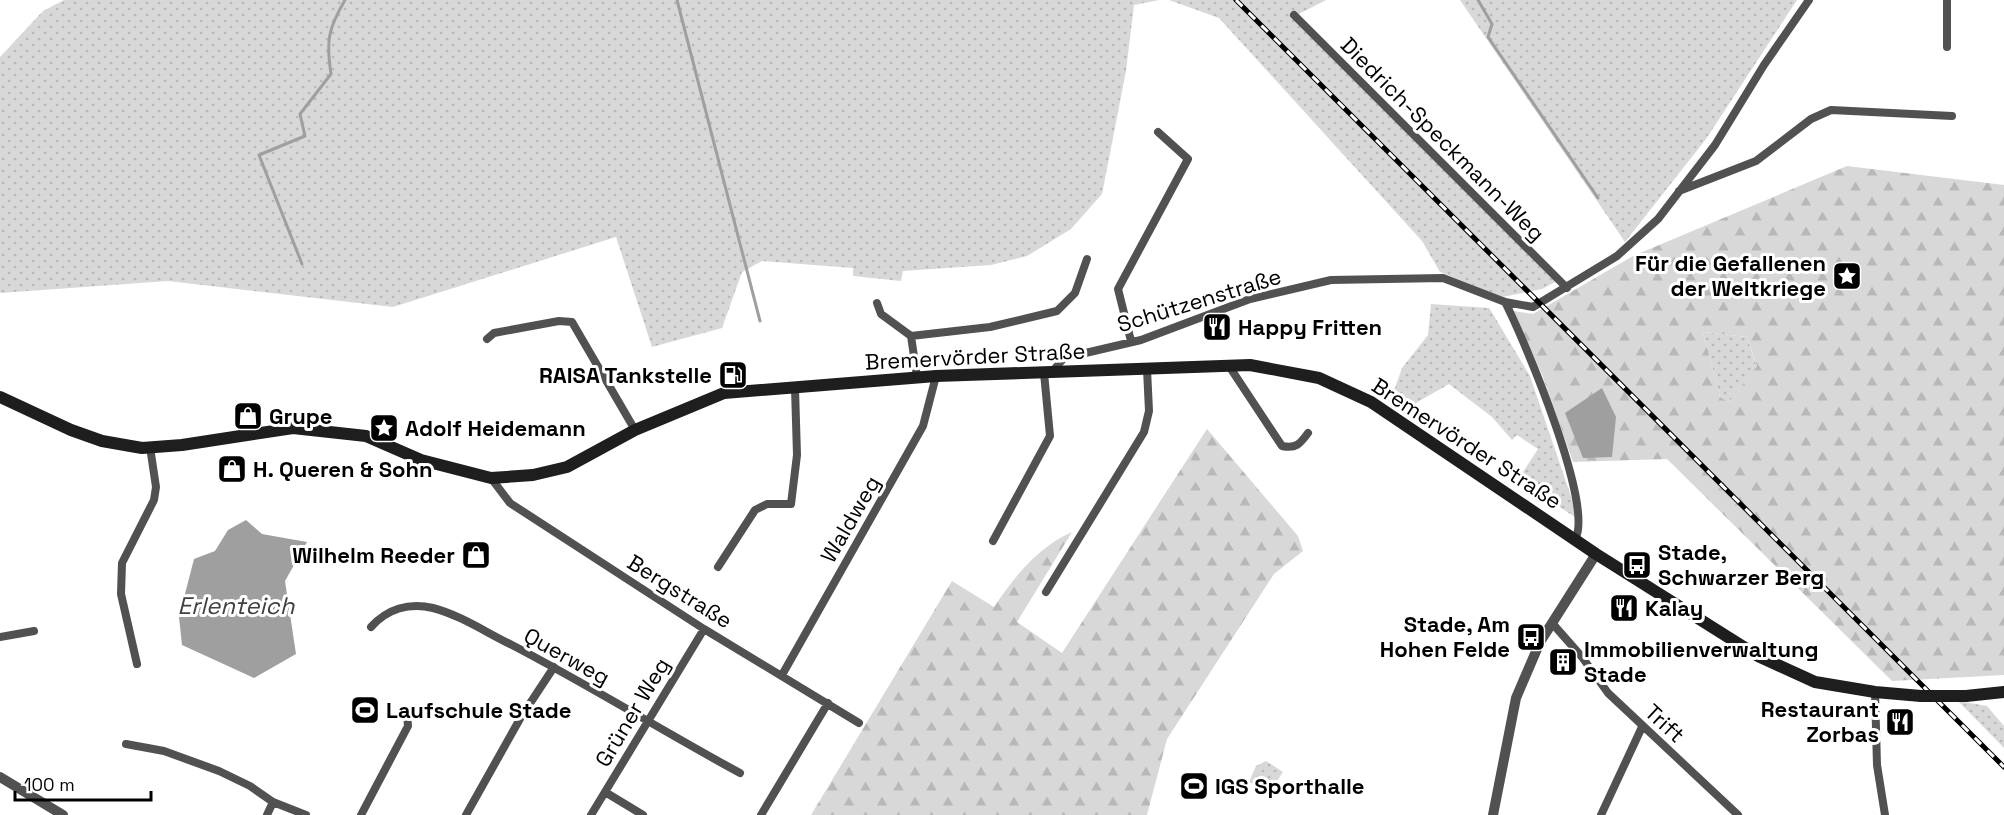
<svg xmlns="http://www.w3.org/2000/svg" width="2004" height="815" viewBox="0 0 2004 815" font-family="'Space Grotesk',sans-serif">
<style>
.green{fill:url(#green-dots)}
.forest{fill:url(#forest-firs);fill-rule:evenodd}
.water{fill:#9f9f9f}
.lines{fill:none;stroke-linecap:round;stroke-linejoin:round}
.stream{stroke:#9f9f9f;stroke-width:3}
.minor{stroke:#515151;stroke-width:8}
.tertiary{stroke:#515151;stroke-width:10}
.secondary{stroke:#1e1e1e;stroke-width:12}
.rail-casing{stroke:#000;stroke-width:5}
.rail{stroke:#fff;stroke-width:3;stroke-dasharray:9;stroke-linecap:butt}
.secondary-bridge{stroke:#1e1e1e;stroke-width:12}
.labels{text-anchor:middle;stroke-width:6;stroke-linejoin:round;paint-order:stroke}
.street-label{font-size:22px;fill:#000;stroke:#fff}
.poi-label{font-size:22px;font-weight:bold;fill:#000;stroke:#fff;text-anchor:start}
.water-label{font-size:24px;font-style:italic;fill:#404040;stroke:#fff}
</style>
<defs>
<pattern id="green-dots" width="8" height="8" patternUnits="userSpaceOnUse" patternTransform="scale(1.5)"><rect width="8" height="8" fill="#d8d8d8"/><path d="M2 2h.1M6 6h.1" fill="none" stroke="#b8b8b8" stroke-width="1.8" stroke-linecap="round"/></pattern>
<pattern id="forest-firs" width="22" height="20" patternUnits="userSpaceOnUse" patternTransform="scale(1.5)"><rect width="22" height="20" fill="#d8d8d8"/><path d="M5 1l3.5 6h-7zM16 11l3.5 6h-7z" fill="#b8b8b8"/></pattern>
</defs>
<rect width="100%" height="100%" fill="#fff"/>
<!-- green -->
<path class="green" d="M 64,0 L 1159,0 L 1134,5 L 1126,71 L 1102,194 L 1071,229 L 1027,256 L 991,265 L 903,271 L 901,281 L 853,276 L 853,268 L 762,261 L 742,272 L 722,328 L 652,347 L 616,237 L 393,307 L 168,281 L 0,293 L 0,57 L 43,11 Z
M 1169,0 L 1326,0 L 1293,17 L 1557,281 L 1542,289 L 1502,297 L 1440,272 L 1422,241 L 1219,18 Z
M 1460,0 L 1797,0 L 1706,139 L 1625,242 Z
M 1431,304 L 1489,308 L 1491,311 L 1530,376 L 1577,514 L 1575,517 L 1540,494 L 1528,483 L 1523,472 L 1538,449 L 1517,435 L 1512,440 L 1492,417 L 1449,384 L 1409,407 L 1383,399 L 1391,399 L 1402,368 L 1428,335 Z
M 1703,332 L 1747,337 L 1757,367 L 1729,402 L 1720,397 Z
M 1958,701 L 1987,706 L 2004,726 L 2004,748 Z
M 1266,761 L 1283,772 L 1270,791 L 1249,782 L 1256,766 Z"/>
<!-- forest -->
<path class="forest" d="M 1847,166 L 2004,185 L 2004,675 L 1892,681 L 1667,459 L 1573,462 L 1543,377 L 1514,311 L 1533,314 L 1633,256 ZM 1703,332 L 1747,337 L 1757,366 L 1729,402 L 1720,397 Z
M 1207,429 L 1298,536 L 1303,551 L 1274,574 L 1167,739 L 1147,815 L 811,815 L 952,581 L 994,607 C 1014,577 1038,547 1072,532 L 1017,622 L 1062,653 Z"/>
<!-- water -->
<path class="water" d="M 1602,388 L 1616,417 L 1612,457 L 1583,458 L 1565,413 Z
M 246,520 L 262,534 L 307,542 L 285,581 L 296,654 L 254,678 L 182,645 L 179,617 L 194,559 L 215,551 L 228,530 Z"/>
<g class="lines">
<!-- stream -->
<path class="stream" d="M 677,0 L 760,321
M 1478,0 L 1492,24 L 1488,37 L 1598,198
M 302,264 L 259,155 L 305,136 L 300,114 L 331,74 C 326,41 328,29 345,0"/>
<!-- minor -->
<path class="minor" d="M 1294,15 L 1567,288
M 1947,47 L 1947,0
M 1679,191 L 1756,161 L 1811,119 L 1831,110 L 1952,116
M 1505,302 C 1524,339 1595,507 1575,539
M 877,303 L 881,314 L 911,336
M 487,339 L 494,333 L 559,321 L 572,322 L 635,430
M 1131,341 L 1118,289 L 1188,159 L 1158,132
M 1229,366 L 1282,446 C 1296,449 1300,444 1308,433
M 1051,373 L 1064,358 L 1141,340 L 1250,299 L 1331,280 L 1443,278 L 1505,302 L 1533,307 L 1617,256 L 1658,219 L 1715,145 L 1764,65 L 1809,0
M 917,377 L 911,336 L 990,327 L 1057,311 L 1075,293 L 1087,259
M 491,478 L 510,503 L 704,629 L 859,723
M 993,541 L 1050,436 L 1044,373
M 718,567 L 755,510 L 767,504 L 791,504 L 797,455 L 795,388
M 1046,592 L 1144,432 L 1149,411 L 1147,369
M 1552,623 L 1582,657 L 1608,693 L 1738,815
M 371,627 C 387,609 409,602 433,608 C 460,615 487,633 512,645 C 589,685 664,732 740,773
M 0,637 L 34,631
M 137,664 L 121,594 L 122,563 L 154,500 L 156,487 L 150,447
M 782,675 L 923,426 L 936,376
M 1875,692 L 1877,765 L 1885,815
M 126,744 L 164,751 L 219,771 L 250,786 L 273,802 L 306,815
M 605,792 L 643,815
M 267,815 L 273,802
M 361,815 L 408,726 L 407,714
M 466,815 L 521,717 L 554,667
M 591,815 L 704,629
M 761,815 L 828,703
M 1601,815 L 1642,727"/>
<!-- tertiary -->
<path class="tertiary" d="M 0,777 L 63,815
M 1493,815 L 1516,698 L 1540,642 L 1596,554"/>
<!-- secondary -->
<path class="secondary" d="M 0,397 L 71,430 L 102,441 L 142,448 L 182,445 L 293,428 L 366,436 L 421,460 L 491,478 L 533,475 L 567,467 L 635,430 L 724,393 L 936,376 L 1250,365 L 1319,378 L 1371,402 L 1596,554 L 1758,656 L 1815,682 L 1875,692 L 1921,696
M 1966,696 L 2004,692"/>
<!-- rail casing -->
<g class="rail-casing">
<path id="rail" d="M 1236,0 L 2004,767"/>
</g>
<!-- rail -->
<use href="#rail" class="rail"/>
<!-- secondary-bridge -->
<path class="secondary-bridge" d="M 1921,696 L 1966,696"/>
</g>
<!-- icons -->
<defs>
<g id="sight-square" transform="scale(1.5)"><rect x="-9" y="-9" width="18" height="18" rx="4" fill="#000" stroke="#fff"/><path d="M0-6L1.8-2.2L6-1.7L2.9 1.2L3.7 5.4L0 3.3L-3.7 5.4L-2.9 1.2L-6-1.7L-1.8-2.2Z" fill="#fff"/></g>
<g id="restaurant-square" transform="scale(1.5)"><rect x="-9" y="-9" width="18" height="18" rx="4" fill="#000" stroke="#fff"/><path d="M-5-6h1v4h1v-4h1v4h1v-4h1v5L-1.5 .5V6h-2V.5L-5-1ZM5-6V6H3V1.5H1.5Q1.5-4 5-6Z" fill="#fff"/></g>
<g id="fuel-square" transform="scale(1.5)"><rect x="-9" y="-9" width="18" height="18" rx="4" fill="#000" stroke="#fff"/><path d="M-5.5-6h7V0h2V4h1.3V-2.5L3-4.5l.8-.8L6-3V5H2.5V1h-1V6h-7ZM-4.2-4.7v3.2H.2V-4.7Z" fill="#fff"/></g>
<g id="shop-square" transform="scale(1.5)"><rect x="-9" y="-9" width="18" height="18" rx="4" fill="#000" stroke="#fff"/><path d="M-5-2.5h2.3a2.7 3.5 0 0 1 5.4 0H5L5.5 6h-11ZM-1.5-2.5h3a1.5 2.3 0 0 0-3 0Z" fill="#fff"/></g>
<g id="bus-square" transform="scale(1.5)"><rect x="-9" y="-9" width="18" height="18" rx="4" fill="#000" stroke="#fff"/><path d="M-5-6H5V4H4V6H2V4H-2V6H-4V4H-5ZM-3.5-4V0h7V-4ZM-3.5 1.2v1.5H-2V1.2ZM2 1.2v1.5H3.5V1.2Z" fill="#fff"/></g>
<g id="building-square" transform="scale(1.5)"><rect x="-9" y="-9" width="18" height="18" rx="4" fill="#000" stroke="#fff"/><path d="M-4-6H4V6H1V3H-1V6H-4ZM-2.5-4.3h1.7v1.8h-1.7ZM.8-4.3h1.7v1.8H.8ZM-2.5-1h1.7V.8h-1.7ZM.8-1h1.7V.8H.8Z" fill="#fff"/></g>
<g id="stadium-square" transform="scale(1.5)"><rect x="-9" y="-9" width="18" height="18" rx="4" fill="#000" stroke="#fff"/><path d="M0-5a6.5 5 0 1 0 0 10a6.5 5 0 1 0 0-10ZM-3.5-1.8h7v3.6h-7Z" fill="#fff"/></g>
</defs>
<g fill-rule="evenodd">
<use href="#sight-square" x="1847" y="276"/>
<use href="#restaurant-square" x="1217" y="327"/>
<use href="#fuel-square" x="733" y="375"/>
<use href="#shop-square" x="248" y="416"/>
<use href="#sight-square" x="384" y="428"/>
<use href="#shop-square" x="232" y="469"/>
<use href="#shop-square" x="476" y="555"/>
<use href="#bus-square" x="1637" y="565"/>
<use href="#restaurant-square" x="1624" y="608"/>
<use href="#bus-square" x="1531" y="637"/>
<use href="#building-square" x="1563" y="662"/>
<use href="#stadium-square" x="365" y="710"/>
<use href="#restaurant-square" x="1900" y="722"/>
<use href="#stadium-square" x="1194" y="786"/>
</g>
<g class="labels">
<!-- street labels -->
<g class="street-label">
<text transform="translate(1443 139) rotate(45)" y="8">Diedrich-Speckmann-Weg</text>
<text transform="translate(1199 300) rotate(-17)" y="8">Schützenstraße</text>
<text transform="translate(975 356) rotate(-3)" y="8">Bremervörder Straße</text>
<text transform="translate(1467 443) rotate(33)" y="8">Bremervörder Straße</text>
<text transform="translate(850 519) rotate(-60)" y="8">Waldweg</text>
<text transform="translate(680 591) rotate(32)" y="8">Bergstraße</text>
<text transform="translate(567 656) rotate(29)" y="8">Querweg</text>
<text transform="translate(632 712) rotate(-59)" y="8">Grüner Weg</text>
<text transform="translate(1665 723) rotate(43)" y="8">Trift</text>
</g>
<!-- poi labels -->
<g class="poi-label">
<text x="1826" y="271" text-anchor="end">Für die Gefallenen<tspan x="1826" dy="25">der Weltkriege</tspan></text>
<text x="1238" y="335">Happy Fritten</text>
<text x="712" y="383" text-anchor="end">RAISA Tankstelle</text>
<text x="269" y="424">Grupe</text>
<text x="405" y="436">Adolf Heidemann</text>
<text x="253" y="477">H. Queren &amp; Sohn</text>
<text x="1658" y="560">Stade,<tspan x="1658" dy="25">Schwarzer Berg</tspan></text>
<text x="455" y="563" text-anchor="end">Wilhelm Reeder</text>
<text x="1645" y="616">Kalay</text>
<text x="1510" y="632" text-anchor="end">Stade, Am<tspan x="1510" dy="25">Hohen Felde</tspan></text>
<text x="1584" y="657">Immobilienverwaltung<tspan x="1584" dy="25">Stade</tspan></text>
<text x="1879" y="717" text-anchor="end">Restaurant<tspan x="1879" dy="25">Zorbas</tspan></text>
<text x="386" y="718">Laufschule Stade</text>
<text x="1215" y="794">IGS Sporthalle</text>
</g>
<!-- water labels -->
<g class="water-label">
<text x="236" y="614">Erlenteich</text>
</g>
</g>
<!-- scale -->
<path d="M15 791v9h136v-9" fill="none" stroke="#000000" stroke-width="3"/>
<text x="24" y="791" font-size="18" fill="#000000" stroke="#ffffff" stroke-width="4.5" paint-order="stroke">100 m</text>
</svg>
